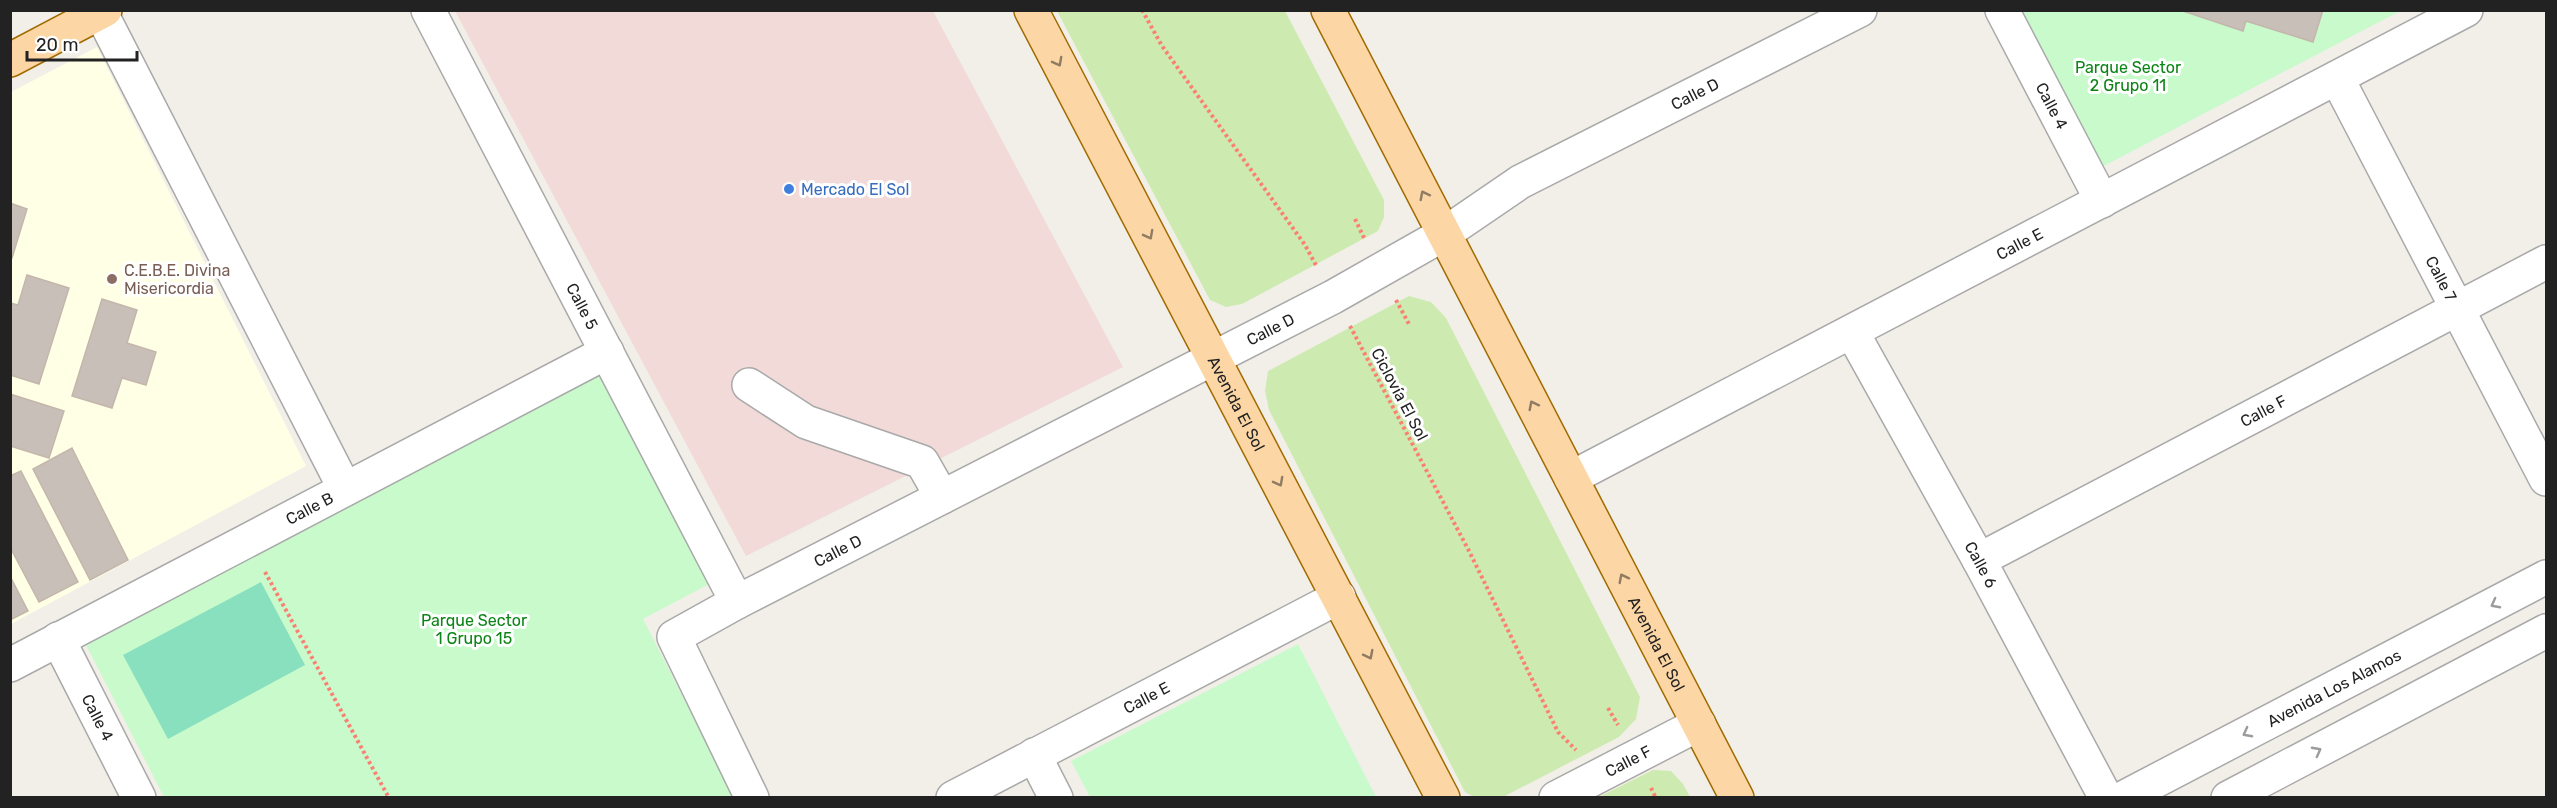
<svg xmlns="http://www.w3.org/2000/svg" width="2557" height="808" viewBox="0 0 2557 808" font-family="Rubik,sans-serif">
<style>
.commercial{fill:#f2dad9}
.education{fill:#ffffe5}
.grass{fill:#cdebb0}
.park{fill:#c8facc}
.pitch{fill:#88e0be}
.building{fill:#c7bfb8;stroke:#c4b6ab;stroke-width:1.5}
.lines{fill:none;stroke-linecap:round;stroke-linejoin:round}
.minor-casing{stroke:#a9a9a9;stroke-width:36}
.major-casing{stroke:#a06b00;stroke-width:36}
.path{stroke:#fa8072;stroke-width:4;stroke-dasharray:3 3;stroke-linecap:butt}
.minor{stroke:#fff;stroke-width:33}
.major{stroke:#fcd6a4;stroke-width:33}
.oneway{stroke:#8f7c63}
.oneway2{stroke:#9c9c9c}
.shop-dot{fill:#3f7fe0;stroke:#fff;stroke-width:2}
.education-dot{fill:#8d6e63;stroke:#fff;stroke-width:2}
.labels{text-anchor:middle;stroke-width:6;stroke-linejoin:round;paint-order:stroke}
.park-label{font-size:16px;fill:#0c8416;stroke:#fff}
.street-label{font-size:16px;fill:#222;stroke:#fff}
.shop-label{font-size:16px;fill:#366cbe;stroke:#fff;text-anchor:start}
.education-label{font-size:16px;fill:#785e54;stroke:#fff;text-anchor:start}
</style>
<rect width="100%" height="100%" fill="#f2efe9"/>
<!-- commercial -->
<path class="commercial" d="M 455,11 L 933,11 L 1123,367 L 746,556 Z"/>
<!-- education -->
<path class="education" d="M 97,47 L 306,466 L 11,624 L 11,92 Z"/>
<!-- grass -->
<path class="grass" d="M 1057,11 L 1285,11 L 1384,200 L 1384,217 L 1378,231 L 1242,304 L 1226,307 L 1210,300 Z
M 1409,296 L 1431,302 L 1446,318 L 1640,697 L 1636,719 L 1619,737 L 1503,797 L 1474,797 L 1465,792 L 1269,410 L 1265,391 L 1268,371 Z
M 1653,770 L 1671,771 L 1683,784 L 1690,797 L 1599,797 Z"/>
<!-- park -->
<path class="park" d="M 2019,11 L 2400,11 L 2100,168 Z
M 601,373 L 709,584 L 643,619 L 734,797 L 164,797 L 84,641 Z
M 1298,644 L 1376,797 L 1090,797 L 1071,761 Z"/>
<!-- pitch -->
<path class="pitch" d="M 261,582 L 305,665 L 168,739 L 123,655 Z"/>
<!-- building -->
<path class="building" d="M 2180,10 L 2323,10 L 2313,42 L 2246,21 L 2243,31 Z
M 10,203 L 27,209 L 12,258 L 10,257 Z
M 27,275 L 69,288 L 39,384 L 10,375 L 10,303 L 18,305 Z
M 102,299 L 137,310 L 127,343 L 156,352 L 146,385 L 122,378 L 112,408 L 72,396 Z
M 10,394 L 64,411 L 49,458 L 10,446 Z
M 72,448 L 128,560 L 90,580 L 33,469 Z
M 21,471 L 78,582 L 39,602 L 10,547 L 10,476 Z
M 10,576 L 28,611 L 10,620 Z"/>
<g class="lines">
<!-- minor casing -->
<g class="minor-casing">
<g id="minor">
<path id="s1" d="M 428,10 L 737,602"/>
<path id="s2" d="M 2002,10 L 2102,201"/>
<path d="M 101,13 L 345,489"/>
<path id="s3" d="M 2337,78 L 2546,479"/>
<path id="s4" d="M 1852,332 L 1979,560 L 2106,798"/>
<path d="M 749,385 L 806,422 L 922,462 L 942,497"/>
<path id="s5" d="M 1571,478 L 2466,10"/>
<path id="s6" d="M 1979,560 L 2546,262"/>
<path id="s7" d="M 58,639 L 139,798"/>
<path id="s8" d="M 10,665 L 607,352"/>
<path d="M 1034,755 L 1056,798"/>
<path id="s9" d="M 752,798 L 674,637 L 737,602 L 1333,297 L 1444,234 L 1520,182 L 1860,10"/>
<path id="s10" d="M 953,798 L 1339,597"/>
<path id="s11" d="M 1556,798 L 1699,724"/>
<path id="s12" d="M 2123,798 L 2546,577"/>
<path d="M 2228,798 L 2546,631"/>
</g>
</g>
<!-- major casing -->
<g class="major-casing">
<g id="major">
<path id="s13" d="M 1031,10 L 1443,798"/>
<path id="s14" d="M 1328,10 L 1737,798"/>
<path d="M 10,60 L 105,10"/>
</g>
</g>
<!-- path -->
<path class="path" d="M 1142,10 L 1162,46 L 1305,245 L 1317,267
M 1355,219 L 1365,240
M 1396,300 L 1410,326
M 1350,326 L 1469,551 L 1558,732 L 1576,750
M 265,572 L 389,798
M 1608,708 L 1618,725
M 1651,788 L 1656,798"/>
<!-- minor -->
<use href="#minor" class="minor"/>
<!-- major -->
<use href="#major" class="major"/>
</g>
<!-- one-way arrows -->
<defs><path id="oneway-chevron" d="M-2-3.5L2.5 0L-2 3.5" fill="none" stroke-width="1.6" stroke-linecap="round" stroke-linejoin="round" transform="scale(1.5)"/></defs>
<g class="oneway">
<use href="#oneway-chevron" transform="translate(1058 62) rotate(62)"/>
<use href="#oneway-chevron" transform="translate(1424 195) rotate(-117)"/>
<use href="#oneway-chevron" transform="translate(1149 235) rotate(62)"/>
<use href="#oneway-chevron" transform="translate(1533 405) rotate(-117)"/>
<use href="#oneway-chevron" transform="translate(1279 482) rotate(62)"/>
<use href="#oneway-chevron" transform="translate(1623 578) rotate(-117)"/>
<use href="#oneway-chevron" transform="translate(1369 655) rotate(63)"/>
</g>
<g class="oneway2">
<use href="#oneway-chevron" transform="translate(2495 604) rotate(152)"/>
<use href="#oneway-chevron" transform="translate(2247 733) rotate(152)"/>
<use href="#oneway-chevron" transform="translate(2317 751) rotate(-28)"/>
</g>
<!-- markers -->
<circle class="shop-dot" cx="789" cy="189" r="6"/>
<circle class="education-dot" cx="112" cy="279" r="6"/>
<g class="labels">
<!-- park labels -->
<g class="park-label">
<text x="2128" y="73">Parque Sector<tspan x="2128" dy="18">2 Grupo 11</tspan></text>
<text x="474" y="626">Parque Sector<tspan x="474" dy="18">1 Grupo 15</tspan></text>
</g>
<!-- street labels -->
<g class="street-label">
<text dy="6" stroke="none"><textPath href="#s9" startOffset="1336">Calle D</textPath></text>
<text dy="6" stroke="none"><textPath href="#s2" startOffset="108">Calle 4</textPath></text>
<text dy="6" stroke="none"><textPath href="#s5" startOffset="506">Calle E</textPath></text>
<text dy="6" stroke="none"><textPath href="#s3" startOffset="226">Calle 7</textPath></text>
<text dy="6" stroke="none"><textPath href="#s1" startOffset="334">Calle 5</textPath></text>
<text dy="6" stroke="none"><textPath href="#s9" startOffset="850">Calle D</textPath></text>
<text transform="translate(1400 394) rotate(62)" y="6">Ciclovía El Sol</text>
<text dy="6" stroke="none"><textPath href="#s13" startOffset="444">Avenida El Sol</textPath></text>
<text dy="6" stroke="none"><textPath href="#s6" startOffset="321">Calle F</textPath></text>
<text dy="6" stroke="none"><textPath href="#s8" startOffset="338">Calle B</textPath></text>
<text dy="6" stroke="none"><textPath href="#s9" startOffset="364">Calle D</textPath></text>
<text dy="6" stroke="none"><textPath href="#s4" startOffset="266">Calle 6</textPath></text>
<text dy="6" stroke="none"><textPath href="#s14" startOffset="714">Avenida El Sol</textPath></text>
<text dy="6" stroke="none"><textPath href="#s12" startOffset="238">Avenida Los Alamos</textPath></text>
<text dy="6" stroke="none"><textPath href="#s10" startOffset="218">Calle E</textPath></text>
<text dy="6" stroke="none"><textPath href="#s7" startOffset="88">Calle 4</textPath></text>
<text dy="6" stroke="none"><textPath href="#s11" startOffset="81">Calle F</textPath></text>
</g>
<!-- shop labels -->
<g class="shop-label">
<text x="801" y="195">Mercado El Sol</text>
</g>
<!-- education labels -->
<g class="education-label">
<text x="124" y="276">C.E.B.E. Divina<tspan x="124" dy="18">Misericordia</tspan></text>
</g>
</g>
<!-- border -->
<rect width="2557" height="808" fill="none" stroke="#222222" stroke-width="24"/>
<!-- scale -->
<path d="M27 51v9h110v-9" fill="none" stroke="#222222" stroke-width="3"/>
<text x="36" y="51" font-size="18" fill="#222222" stroke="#ffffff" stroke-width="4.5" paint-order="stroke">20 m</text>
</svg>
